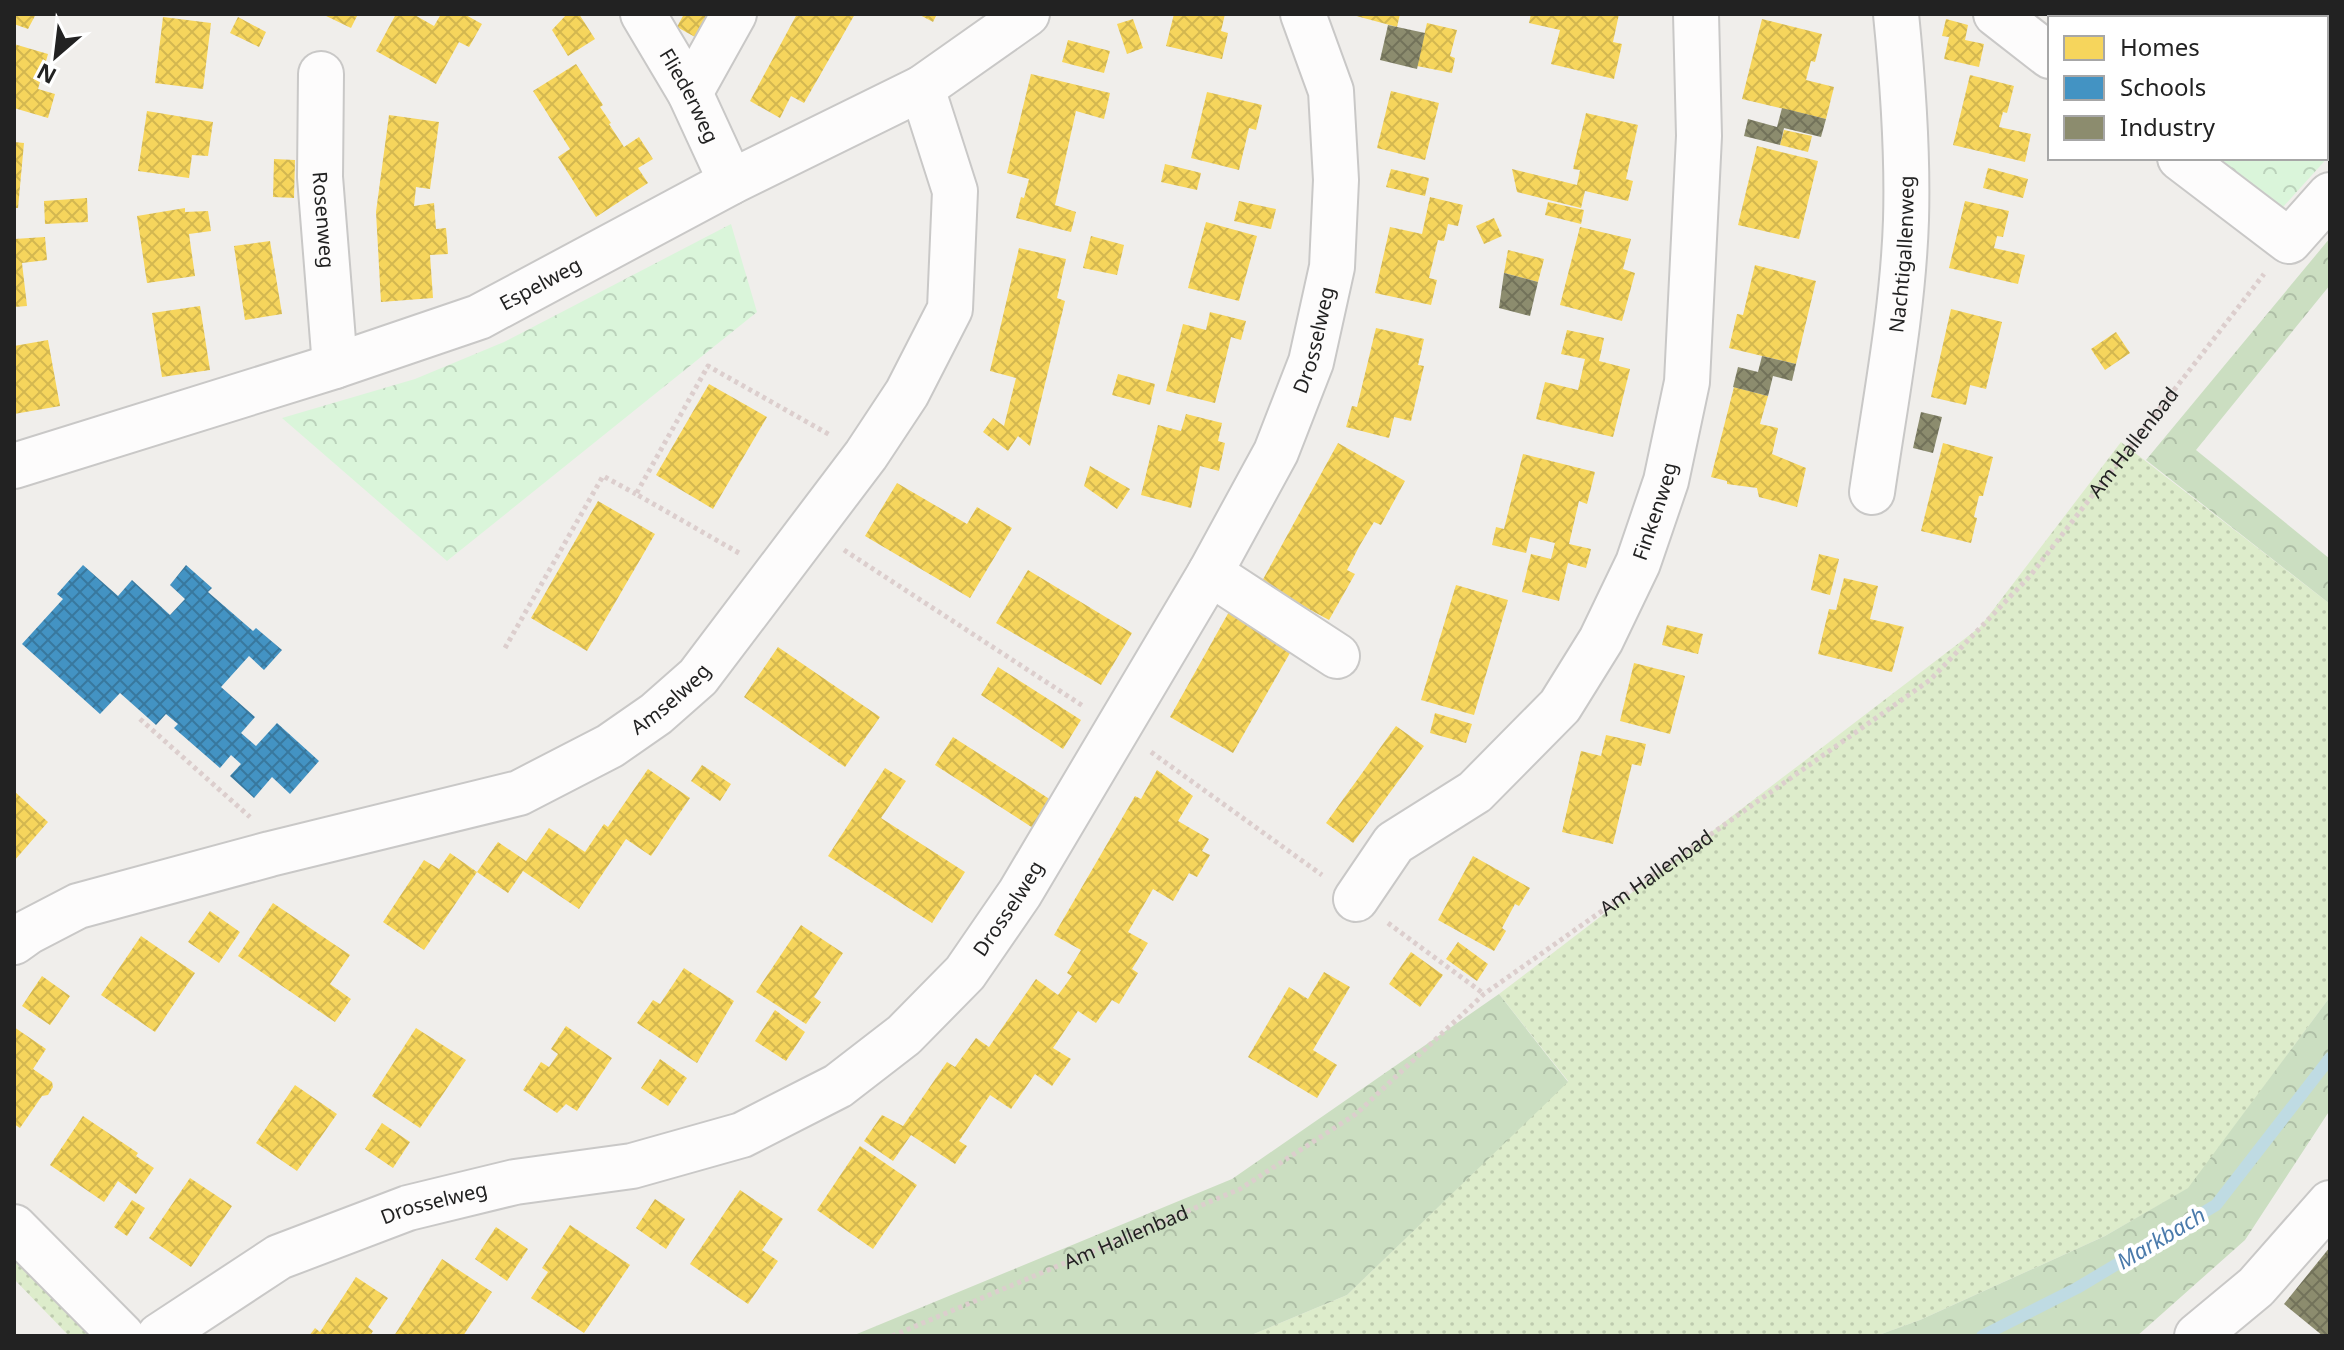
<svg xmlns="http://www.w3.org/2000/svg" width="2344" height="1350" viewBox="0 0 2344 1350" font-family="'Noto Sans',sans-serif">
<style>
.grass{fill:url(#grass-dots)}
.forest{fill:url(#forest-crowns)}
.park{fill:url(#park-crowns)}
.homes{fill:url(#homes-cross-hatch)}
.schools{fill:url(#schools-cross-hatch)}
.industry{fill:url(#industry-cross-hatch)}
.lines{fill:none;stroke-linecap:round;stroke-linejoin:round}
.stream{stroke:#bfdbe3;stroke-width:12}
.minor-casing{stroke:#c9c8c7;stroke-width:48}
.path{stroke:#dccecd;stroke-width:5;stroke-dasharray:4 4;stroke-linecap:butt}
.minor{stroke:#fdfcfc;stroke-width:44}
.labels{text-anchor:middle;stroke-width:8;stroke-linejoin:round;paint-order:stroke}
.street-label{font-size:20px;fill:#222;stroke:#fff}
.water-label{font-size:22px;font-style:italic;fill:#4a7aab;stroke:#fff}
</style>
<defs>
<pattern id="grass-dots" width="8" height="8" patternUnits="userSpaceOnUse" patternTransform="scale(2)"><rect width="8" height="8" fill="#ddeccb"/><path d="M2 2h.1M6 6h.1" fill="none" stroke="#bdcaae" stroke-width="1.8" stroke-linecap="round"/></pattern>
<pattern id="forest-crowns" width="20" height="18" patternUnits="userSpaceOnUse" patternTransform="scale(2)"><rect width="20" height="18" fill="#cbdec1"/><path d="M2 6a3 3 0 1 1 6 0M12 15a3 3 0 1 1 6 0" fill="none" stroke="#aebea6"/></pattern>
<pattern id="park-crowns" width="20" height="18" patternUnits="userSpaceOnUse" patternTransform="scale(2)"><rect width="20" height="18" fill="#daf5da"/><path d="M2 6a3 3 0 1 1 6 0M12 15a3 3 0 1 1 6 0" fill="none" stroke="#bbd2bb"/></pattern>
<pattern id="homes-cross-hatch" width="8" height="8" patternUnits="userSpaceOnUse" patternTransform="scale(2)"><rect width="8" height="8" fill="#f6d55c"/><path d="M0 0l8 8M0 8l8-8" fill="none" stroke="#d3b750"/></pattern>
<pattern id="schools-cross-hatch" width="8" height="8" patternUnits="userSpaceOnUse" patternTransform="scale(2)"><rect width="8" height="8" fill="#4393c3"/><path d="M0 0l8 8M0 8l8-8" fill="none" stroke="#38789e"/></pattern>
<pattern id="industry-cross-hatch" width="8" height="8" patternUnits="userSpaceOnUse" patternTransform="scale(2)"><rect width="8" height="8" fill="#8c8c6e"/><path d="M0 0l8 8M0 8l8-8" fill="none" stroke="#72725a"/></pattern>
</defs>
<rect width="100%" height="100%" fill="#f0eeeb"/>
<!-- grass -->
<path class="grass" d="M 2121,442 L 2330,604 L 2330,997 L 2189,1188 L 2105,1236 L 1920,1320 L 1876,1336 L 1249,1336 L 1347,1295 L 1568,1081 L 1499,994 L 1980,627 Z
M 14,1253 L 96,1336 L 69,1336 L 14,1279 Z"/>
<!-- forest -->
<path class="forest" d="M 2330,238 L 2330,285 L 2196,450 L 2330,559 L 2330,604 L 2146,460 Z
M 1499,994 L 1568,1082 L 1347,1295 L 1249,1336 L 852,1336 L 1232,1179 Z
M 2330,997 L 2330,1110 L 2245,1240 L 2137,1336 L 1876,1336 L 1920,1320 L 2105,1236 L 2188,1188 Z"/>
<!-- park -->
<path class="park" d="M 2196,14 L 2330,14 L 2330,155 L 2275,216 L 2200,158 L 2326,158 L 2326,18 L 2193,18 Z
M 731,224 L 757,312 L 447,561 L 282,418 L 415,379 L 504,342 Z"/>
<!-- homes -->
<path class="homes" d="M 14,14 L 36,14 L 28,29 L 14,24 Z
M 322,14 L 358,14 L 351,28 Z
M 396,14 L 413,14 L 434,26 L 441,14 L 464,14 L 482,24 L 469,47 L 459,42 L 436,84 L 376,51 Z
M 567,14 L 579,14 L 595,39 L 568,56 L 552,30 Z
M 684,14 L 720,14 L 704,42 L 677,27 Z
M 797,14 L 855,14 L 804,103 L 791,96 L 780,118 L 750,101 Z
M 918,14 L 937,14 L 933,22 Z
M 1174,14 L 1225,14 L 1221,31 L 1228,33 L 1222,59 L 1166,46 Z
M 1349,14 L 1400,14 L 1397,27 Z
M 1531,14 L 1619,14 L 1613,42 L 1622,44 L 1614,79 L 1551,64 L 1560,30 L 1529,23 Z
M 2078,14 L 2126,14 L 2122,18 L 2083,18 Z
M 163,17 L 211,23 L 203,89 L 155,83 Z
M 238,17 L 266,32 L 259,47 L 230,33 Z
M 1133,19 L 1143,48 L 1127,54 L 1117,24 Z
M 1762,19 L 1822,34 L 1815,62 L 1811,61 L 1806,80 L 1834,87 L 1826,119 L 1742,99 Z
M 1946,19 L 1968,25 L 1965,40 L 1984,44 L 1979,67 L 1944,59 L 1949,37 L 1942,36 Z
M 1427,23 L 1457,30 L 1450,56 L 1455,58 L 1452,73 L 1417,66 Z
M 1068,40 L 1110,51 L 1104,73 L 1062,62 Z
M 14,44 L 48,54 L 38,89 L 55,94 L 48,118 L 14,108 Z
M 576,64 L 603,105 L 600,107 L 611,123 L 609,124 L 624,147 L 639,137 L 653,159 L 638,168 L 648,183 L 596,217 L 558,157 L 570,149 L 533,91 Z
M 1031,74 L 1110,93 L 1104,119 L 1076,111 L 1055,205 L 1076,212 L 1071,232 L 1016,218 L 1021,197 L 1024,198 L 1029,179 L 1007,173 Z
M 1970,75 L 2014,86 L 2007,113 L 2003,112 L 1999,127 L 2031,134 L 2025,162 L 1953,145 Z
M 1391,91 L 1439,103 L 1425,160 L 1377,148 Z
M 1207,92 L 1262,105 L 1256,130 L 1249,128 L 1239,170 L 1191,158 Z
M 147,111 L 213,122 L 208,156 L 192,155 L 189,178 L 138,171 Z
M 1586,113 L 1638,125 L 1626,179 L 1633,181 L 1628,201 L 1585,191 L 1581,208 L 1517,192 L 1512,169 L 1577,185 L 1580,170 L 1573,169 Z
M 389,115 L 439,122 L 430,189 L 416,187 L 414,206 L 434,203 L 436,229 L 446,228 L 448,254 L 430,255 L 433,298 L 381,302 L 376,212 Z
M 1784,130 L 1812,136 L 1808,152 L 1780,145 Z
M 14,142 L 24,143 L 18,208 L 14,208 Z
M 1757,146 L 1818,161 L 1799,239 L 1738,225 Z
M 274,159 L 295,160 L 294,198 L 273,197 Z
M 1165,164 L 1201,173 L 1197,190 L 1161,182 Z
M 1988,168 L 2028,179 L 2023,198 L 1983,188 Z
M 1391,169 L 1429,178 L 1425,196 L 1386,187 Z
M 1430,197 L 1463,205 L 1458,226 L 1448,224 L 1444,241 L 1438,240 L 1429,278 L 1437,280 L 1431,305 L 1375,293 L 1390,227 L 1422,234 Z
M 87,198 L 88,222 L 45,224 L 44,201 Z
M 1239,201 L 1276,209 L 1271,229 L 1234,221 Z
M 1965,201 L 2009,211 L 2003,237 L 1997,236 L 1994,248 L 2025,255 L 2018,284 L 1949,268 Z
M 1548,202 L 1584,210 L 1581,224 L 1545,215 Z
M 185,208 L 185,212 L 208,211 L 211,231 L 189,234 L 195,276 L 147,283 L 137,216 Z
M 1494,218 L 1502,236 L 1484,244 L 1476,226 Z
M 1206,222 L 1257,236 L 1239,301 L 1188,288 Z
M 1580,227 L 1631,239 L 1623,269 L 1635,273 L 1622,321 L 1560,305 Z
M 1091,236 L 1124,245 L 1117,275 L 1083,268 Z
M 45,237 L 47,260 L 22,263 L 27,306 L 14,307 L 14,239 Z
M 270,241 L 282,314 L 245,320 L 234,246 Z
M 1019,248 L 1066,259 L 1057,298 L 1065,301 L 1030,446 L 1018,436 L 1008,451 L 983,432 L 993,418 L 1004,426 L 1016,378 L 990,371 Z
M 1508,250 L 1544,259 L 1538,282 L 1504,273 Z
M 1755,265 L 1816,281 L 1796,364 L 1729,348 L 1737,314 L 1743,315 Z
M 200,306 L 210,370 L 162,377 L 152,313 Z
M 1951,309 L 2002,322 L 1986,389 L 1970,385 L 1966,405 L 1931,397 Z
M 1210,312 L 1246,321 L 1241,340 L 1231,337 L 1215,403 L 1166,391 L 1183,324 L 1206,330 Z
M 1376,328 L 1424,339 L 1418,365 L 1424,366 L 1411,421 L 1394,417 L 1389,438 L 1346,427 L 1352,406 L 1357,407 Z
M 1567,330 L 1604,338 L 1599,361 L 1630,369 L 1613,437 L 1536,419 L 1545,382 L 1578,390 L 1585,359 L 1561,354 Z
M 2116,332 L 2130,353 L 2105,370 L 2091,349 Z
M 48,340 L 60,406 L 14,414 L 14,346 Z
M 1118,374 L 1155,384 L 1150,405 L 1112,395 Z
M 709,384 L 767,417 L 713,509 L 656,475 Z
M 1734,387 L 1768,396 L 1760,424 L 1778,428 L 1772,454 L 1806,468 L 1797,507 L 1759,497 L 1757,488 L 1727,484 L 1727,481 L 1711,477 Z
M 1186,414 L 1222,423 L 1218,441 L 1225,443 L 1219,471 L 1200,466 L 1191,508 L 1141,495 L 1158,425 L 1181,431 Z
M 1338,443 L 1405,481 L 1381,525 L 1374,522 L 1360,545 L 1347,570 L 1355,574 L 1329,620 L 1261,583 Z
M 1943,443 L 1993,457 L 1983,496 L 1979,496 L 1974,517 L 1977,518 L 1971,543 L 1921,531 Z
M 1523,454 L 1595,472 L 1587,504 L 1579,501 L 1569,544 L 1591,549 L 1586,568 L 1568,563 L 1559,601 L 1522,592 L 1531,554 L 1551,559 L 1555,543 L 1530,537 L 1526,553 L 1492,545 L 1496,527 L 1504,529 Z
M 1090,466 L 1130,489 L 1117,509 L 1084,486 Z
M 897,483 L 967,524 L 977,507 L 1012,528 L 970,598 L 865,536 Z
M 598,501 L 655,534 L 587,651 L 531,618 Z
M 1819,554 L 1839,559 L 1830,595 L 1811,590 Z
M 1028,570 L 1132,633 L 1101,685 L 996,623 Z
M 1844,578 L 1878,586 L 1870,619 L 1904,627 L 1892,672 L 1818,654 L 1829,609 L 1836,610 Z
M 1456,585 L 1508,600 L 1474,715 L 1421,700 Z
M 1230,610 L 1294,646 L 1233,753 L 1170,717 Z
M 1667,625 L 1703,634 L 1698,654 L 1662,645 Z
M 778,647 L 880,717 L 845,767 L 744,697 Z
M 1634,663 L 1685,676 L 1670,734 L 1620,721 Z
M 998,667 L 1081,720 L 1063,749 L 981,695 Z
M 1435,713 L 1472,724 L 1466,743 L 1430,733 Z
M 1396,726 L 1424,746 L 1353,843 L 1326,823 Z
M 1606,735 L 1646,744 L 1641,766 L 1632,764 L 1613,844 L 1562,832 L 1581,751 L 1601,756 Z
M 953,737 L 1051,800 L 1033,828 L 935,765 Z
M 702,765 L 731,784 L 720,801 L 691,781 Z
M 885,768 L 906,781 L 881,818 L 965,872 L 932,923 L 828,856 Z
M 648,769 L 690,798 L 651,856 L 626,839 L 579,909 L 523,871 L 508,893 L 477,872 L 498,842 L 526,861 L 549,828 L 585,852 L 604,824 L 608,827 Z
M 1157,770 L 1193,796 L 1178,821 L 1209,839 L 1202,851 L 1210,855 L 1197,877 L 1189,873 L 1173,901 L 1153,889 L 1149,896 L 1128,932 L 1148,943 L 1132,969 L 1138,973 L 1119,1004 L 1112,1000 L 1096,1023 L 1078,1011 L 1053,1048 L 1071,1059 L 1052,1086 L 1035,1074 L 1011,1109 L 990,1095 L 959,1141 L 967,1146 L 955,1164 L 911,1135 L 893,1161 L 864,1141 L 882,1115 L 903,1126 L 947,1062 L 955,1067 L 976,1038 L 989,1047 L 1036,979 L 1058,995 L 1072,976 L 1067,973 L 1081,950 L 1054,935 L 1135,796 L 1141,799 Z
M 14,791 L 48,822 L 14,861 Z
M 450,853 L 477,872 L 424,950 L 383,922 L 424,860 L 439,869 Z
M 1473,856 L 1530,888 L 1519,906 L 1515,904 L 1502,928 L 1506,931 L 1494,951 L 1438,920 Z
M 273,903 L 350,955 L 330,984 L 351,999 L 335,1022 L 238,956 Z
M 210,911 L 240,932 L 219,963 L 188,942 Z
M 801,925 L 843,953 L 814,997 L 821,1002 L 806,1024 L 756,992 Z
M 141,936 L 195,973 L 155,1032 L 101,995 Z
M 1458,942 L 1488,964 L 1477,981 L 1446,959 Z
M 1411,952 L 1443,975 L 1420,1007 L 1389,984 Z
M 684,968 L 734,1001 L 697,1063 L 637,1023 L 653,1000 L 660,1004 Z
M 1324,972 L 1350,987 L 1313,1050 L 1337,1065 L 1317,1098 L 1248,1057 L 1289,987 L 1308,999 Z
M 42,976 L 70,996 L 50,1025 L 22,1006 Z
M 775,1010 L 805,1032 L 786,1061 L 755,1041 Z
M 566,1026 L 612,1058 L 577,1111 L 566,1104 L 557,1113 L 523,1090 L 541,1062 L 549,1067 L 558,1054 L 551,1049 Z
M 14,1027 L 46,1049 L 33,1069 L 52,1082 L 53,1087 L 48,1095 L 42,1096 L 20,1128 L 14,1124 Z
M 416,1028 L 466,1060 L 420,1128 L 372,1096 Z
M 660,1059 L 687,1078 L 668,1106 L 641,1088 Z
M 295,1085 L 337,1114 L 297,1171 L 256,1143 Z
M 83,1116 L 138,1153 L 136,1156 L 154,1168 L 136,1194 L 118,1181 L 104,1202 L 50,1165 Z
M 382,1123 L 410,1142 L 393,1168 L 365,1149 Z
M 860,1146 L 917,1185 L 873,1249 L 817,1210 Z
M 190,1178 L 232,1206 L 191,1267 L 149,1238 Z
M 740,1190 L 783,1219 L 762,1250 L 778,1261 L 748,1304 L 690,1264 Z
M 655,1199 L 685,1219 L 666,1249 L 636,1228 Z
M 132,1200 L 145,1208 L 127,1236 L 114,1227 Z
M 570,1225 L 630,1265 L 584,1333 L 531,1298 L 548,1272 L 542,1268 Z
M 496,1227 L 528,1249 L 507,1281 L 475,1259 Z
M 442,1259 L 492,1292 L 463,1336 L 394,1336 Z
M 356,1277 L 388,1298 L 368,1327 L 373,1331 L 370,1336 L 309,1336 L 315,1328 L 320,1332 Z"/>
<!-- schools -->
<path class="schools" d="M 83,565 L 118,596 L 132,580 L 170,615 L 185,599 L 170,585 L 186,565 L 212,588 L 208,592 L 253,631 L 256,628 L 282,650 L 264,670 L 249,656 L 221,687 L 255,717 L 241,733 L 256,746 L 277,723 L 319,761 L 290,794 L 272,777 L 254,798 L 230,776 L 241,764 L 231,755 L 220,768 L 174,728 L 178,724 L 166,714 L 156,725 L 120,693 L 100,714 L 22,644 L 63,599 L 57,594 Z"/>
<!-- industry -->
<path class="industry" d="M 1388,25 L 1425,33 L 1417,69 L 1380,60 Z
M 1782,108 L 1826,119 L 1821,137 L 1784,128 L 1780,145 L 1744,136 L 1748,119 L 1777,127 Z
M 1504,273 L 1538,282 L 1530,316 L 1499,308 Z
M 1762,356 L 1796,364 L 1792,381 L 1773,376 L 1768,396 L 1733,387 L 1738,367 L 1758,372 Z
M 1921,412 L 1942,417 L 1933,453 L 1913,448 Z
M 2330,1247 L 2330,1336 L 2323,1336 L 2284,1304 Z"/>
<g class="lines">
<!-- stream -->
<path class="stream" d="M 1982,1336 L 2077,1288 L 2216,1205 L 2330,1058"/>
<!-- minor casing -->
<g class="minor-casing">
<g id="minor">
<path id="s2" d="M 643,14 L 690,93 L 731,182"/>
<path d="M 1996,14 L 2050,56"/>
<path id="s3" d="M 321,74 L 320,177 L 335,366"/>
<path d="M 690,93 L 734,14"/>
<path d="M 2180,158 L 2289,241 L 2330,195"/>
<path id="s4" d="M 14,466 L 335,366 L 479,317 L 731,182 L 922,88 L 1027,14"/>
<path id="s5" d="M 1872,492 C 1885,402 1903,311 1906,220 C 1908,151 1903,83 1896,14"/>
<path d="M 1210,573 L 1337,656"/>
<path id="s6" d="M 1356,899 L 1394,843 L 1475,792 L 1560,706 L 1601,640 L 1638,563 L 1666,481 L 1687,382 L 1699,136 L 1696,14"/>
<path id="s7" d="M 14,942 L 28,932 L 78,906 L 270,854 L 519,793 L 610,746 L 656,714 L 698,677 L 866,455 L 907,393 L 950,309 L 955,191 L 922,88"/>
<path d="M 14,1227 L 122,1336"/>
<path id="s8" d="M 159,1336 L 279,1257 L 408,1208 L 515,1182 L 632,1166 L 742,1135 L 838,1086 L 904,1035 L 965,973 L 1020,893 L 1210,573 L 1276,452 L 1311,362 L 1332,267 L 1336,180 L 1331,91 L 1303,14"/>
<path d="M 2197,1336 L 2256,1287 L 2330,1203"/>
</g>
</g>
<!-- path -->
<g class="path">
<path d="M 2242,18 L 2244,14"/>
<path d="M 844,550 L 1083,706"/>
<path d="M 739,553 L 636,494 L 708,366 L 830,435"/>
<path d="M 505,648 L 603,476 L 636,494"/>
<path d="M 140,719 L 250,817"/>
<path d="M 1151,752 L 1322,875"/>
<path d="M 1388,923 L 1484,994"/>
<path id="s1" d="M 892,1336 L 1240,1189 L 1356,1114 L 1484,994 L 1930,680 L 2030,576 L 2264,274"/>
</g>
<!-- minor -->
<use href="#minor" class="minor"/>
</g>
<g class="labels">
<!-- street labels -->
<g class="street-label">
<text dy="7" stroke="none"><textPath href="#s2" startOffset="94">Fliederweg</textPath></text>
<text dy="7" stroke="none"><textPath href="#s3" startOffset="146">Rosenweg</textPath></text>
<text dy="7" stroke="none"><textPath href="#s5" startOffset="240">Nachtigallenweg</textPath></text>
<text dy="7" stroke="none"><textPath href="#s4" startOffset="558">Espelweg</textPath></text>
<text dy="7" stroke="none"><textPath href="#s8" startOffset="1628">Drosselweg</textPath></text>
<text dy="7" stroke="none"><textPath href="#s1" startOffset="1550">Am Hallenbad</textPath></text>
<text dy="7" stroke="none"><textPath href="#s6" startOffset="502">Finkenweg</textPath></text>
<text dy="7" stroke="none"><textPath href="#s7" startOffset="708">Amselweg</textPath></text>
<text dy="7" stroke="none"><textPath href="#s1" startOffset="902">Am Hallenbad</textPath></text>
<text dy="7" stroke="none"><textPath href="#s8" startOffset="980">Drosselweg</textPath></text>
<text dy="7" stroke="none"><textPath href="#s8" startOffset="308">Drosselweg</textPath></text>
<text dy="7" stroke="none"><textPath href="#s1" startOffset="254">Am Hallenbad</textPath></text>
</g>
<!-- water labels -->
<g class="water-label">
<text transform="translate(2161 1238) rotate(-31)" y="8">Markbach</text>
</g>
</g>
<!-- border -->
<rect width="2344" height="1350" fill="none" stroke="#222222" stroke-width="32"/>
<!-- legend -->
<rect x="2048" y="16" width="280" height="144" fill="#ffffff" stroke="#a7a7a7" stroke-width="2"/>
<rect x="2064" y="36" width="40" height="24" fill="#f6d55c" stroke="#a7a7a7" stroke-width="2"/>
<text x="2120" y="56" font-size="24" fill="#222222">Homes</text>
<rect x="2064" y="76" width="40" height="24" fill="#4393c3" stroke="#a7a7a7" stroke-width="2"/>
<text x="2120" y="96" font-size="24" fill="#222222">Schools</text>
<rect x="2064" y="116" width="40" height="24" fill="#8c8c6e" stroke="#a7a7a7" stroke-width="2"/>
<text x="2120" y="136" font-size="24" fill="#222222">Industry</text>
<!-- north arrow -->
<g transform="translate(56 56) rotate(208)" stroke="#ffffff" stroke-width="6" paint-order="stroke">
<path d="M0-6L14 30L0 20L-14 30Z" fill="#222222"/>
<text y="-12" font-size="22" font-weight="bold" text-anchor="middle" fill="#222222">N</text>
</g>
</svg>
